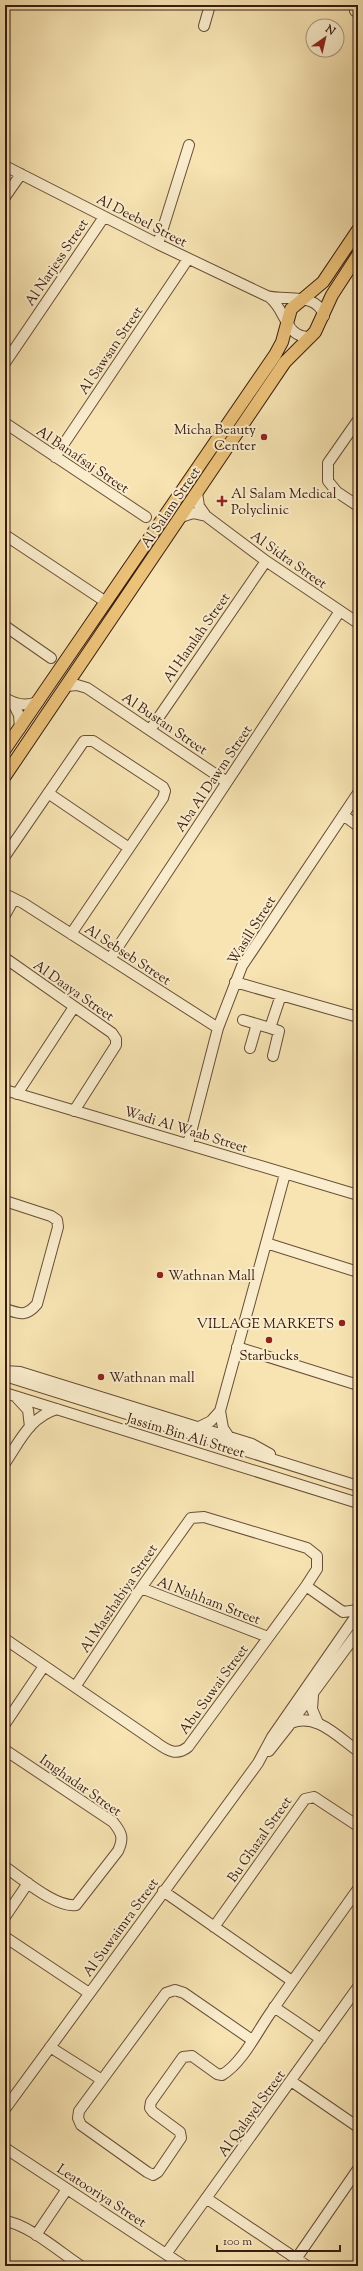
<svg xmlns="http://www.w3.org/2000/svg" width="363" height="2271" viewBox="0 0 363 2271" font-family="'Sorts Mill Goudy',serif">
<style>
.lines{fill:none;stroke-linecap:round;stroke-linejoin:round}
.minor-casing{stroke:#684e38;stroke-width:12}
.major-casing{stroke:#391c10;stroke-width:14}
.minor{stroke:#faedcd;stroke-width:10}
.major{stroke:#ecc279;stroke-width:12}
.poi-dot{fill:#8f2418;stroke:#faedcd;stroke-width:1.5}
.labels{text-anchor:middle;stroke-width:4;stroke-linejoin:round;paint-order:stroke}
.street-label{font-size:14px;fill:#391c10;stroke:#faedcd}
.poi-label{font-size:14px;fill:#391c10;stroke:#faedcd;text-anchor:start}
</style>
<rect width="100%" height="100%" fill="#f7e4b2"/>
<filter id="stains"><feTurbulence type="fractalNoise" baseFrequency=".005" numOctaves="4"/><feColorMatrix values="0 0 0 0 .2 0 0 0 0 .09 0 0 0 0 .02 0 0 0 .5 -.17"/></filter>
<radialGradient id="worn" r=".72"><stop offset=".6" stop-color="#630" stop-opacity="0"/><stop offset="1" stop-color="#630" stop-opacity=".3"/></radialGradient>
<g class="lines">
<!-- minor casing -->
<g class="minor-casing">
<path id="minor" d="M 355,11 L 358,12
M 204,26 L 210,5
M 5,166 L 158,244 L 267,296 C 287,301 317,292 324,316
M 5,197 L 21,174
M 158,244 L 189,145
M 269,297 C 287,310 284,338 311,337
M 5,363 L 104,217
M 358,420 L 328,463 L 328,481 L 337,492 L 358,506
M 5,423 L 146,517
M 55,457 L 188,259
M 197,493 L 199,506 L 206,516 L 266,561 L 358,623
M 181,517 L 193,513 L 206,516
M 5,535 L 106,602
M 5,626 L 51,658
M 66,686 L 77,685 L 87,688 L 227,782
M 5,698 C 16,705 27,707 39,701
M 13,703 L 19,715 L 20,729
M 150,730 L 266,561
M 48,793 L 129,848
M 343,815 L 358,826
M 5,856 L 84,741 L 93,741 L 163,787 L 165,791 L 163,798 L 71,934
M 5,894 L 23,903 L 218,1028
M 5,915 L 14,899
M 5,958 L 112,1033 L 116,1039 L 116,1045 L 74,1111
M 110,959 L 340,611
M 235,982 L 358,1017
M 243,1020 L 270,1028
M 250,1048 L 257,1024
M 273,1056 L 279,1031 L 270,1028 L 281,995
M 5,1090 L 358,1195
M 17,1094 L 74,1007
M 188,1144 L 218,1028 L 242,966 L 358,793
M 5,1201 L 51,1216 L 57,1220 L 58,1227 L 37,1304 C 26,1317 20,1314 5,1309
M 266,1243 L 358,1272
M 237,1347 L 358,1385
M 5,1371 L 20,1372 L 252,1444 L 270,1454
M 5,1376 L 358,1486
M 5,1393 L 358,1503
M 17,1398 L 28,1410 L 30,1427
M 199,1427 L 211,1421 L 220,1411
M 229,1437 L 223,1428 L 220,1411 L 285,1174
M 5,1463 C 20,1441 30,1417 57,1409
M 306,1586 L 343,1612 L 358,1610
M 141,1588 L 268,1637
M 5,1639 C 56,1674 106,1708 157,1743 C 168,1751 177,1756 188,1747 L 306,1586 L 317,1569 L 317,1556 L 307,1548 L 204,1517 L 191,1518 L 141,1588 L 75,1687
M 313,1695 L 312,1709 L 318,1723
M 291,1723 C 316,1712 339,1738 358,1751
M 5,1724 L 44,1666
M 5,1750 L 113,1822 C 122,1833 124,1838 118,1851 L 76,1905 C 56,1908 23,1879 5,1867
M 269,1751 L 291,1723 L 358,1632
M 163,1891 L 292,1981
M 5,1917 L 28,1883
M 214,1927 L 305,1799 L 314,1797 L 358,1826
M 5,1937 L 89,1993
M 274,2007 L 321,2039
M 252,2040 L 184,1993 L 175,1990 L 166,1993 L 79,2111 L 78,2118 L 81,2125 L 147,2172 L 153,2175 L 158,2172 L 181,2138 L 180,2132 L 153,2112 L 150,2108 L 151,2102 L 183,2057 L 192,2056 L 217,2074 L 222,2075 C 242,2063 256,2034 269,2015 C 298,1973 328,1931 358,1889
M 50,2047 L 102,2080
M 291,2081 L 358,2127
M 5,2109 L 258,1763 L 272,1737 L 358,1613
M 5,2148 L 184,2266
M 206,2198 L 307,2266
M 5,2221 C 28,2224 61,2253 81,2266
M 36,2235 L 67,2189
M 166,2254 L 358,1987
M 296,2259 L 358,2169"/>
</g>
<!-- major casing -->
<g class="major-casing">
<path id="major" d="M 5,749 L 275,355 L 282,342 L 291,309 L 323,282 L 358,230
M 5,776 L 285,362 L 315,332 L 332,295 L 358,255"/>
</g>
<!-- minor -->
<use href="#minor" class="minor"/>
<!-- major -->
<use href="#major" class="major"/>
</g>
<!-- markers -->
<g class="poi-dot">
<circle cx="264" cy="437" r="4"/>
<path d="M220 495h4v4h4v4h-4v4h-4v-4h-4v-4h4z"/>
<circle cx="160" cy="1275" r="4"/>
<circle cx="342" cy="1323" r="4"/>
<circle cx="269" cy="1340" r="4"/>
<circle cx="101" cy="1377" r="4"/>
</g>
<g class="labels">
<!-- street labels -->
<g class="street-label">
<text transform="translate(142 220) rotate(27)" y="5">Al Deebel Street</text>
<text transform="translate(56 262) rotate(-56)" y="5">Al Narjess Street</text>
<text transform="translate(110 350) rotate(-56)" y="5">Al Sawsan Street</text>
<text transform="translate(83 459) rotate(34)" y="5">Al Banafsaj Street</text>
<text transform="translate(170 507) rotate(-56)" y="5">Al Salam Street</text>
<text transform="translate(289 559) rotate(35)" y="5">Al Sidra Street</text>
<text transform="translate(196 637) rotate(-55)" y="5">Al Hamlah Street</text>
<text transform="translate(165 723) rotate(34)" y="5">Al Bustan Street</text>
<text transform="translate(213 778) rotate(-56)" y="5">Aba Al Dawm Street</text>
<text transform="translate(251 930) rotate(-58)" y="5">Wasill Street</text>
<text transform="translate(128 954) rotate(33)" y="5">Al Sebseb Street</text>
<text transform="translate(74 990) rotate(35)" y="5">Al Daaya Street</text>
<text transform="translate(186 1129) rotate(17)" y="5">Wadi Al Waab Street</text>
<text transform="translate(186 1435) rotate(17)" y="5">Jassim Bin Ali Street</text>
<text transform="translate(118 1598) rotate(-56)" y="5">Al Maszhabiya Street</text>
<text transform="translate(209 1600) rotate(21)" y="5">Al Nahham Street</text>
<text transform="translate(213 1689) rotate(-54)" y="5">Abu Suwai Street</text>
<text transform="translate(81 1785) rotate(35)" y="5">Imghadar Street</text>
<text transform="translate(259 1839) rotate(-55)" y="5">Bu Ghazal Street</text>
<text transform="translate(120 1927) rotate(-54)" y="5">Al Suwaimra Street</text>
<text transform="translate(251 2113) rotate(-54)" y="5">Al Qalayel Street</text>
<text transform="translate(102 2195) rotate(33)" y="5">Leatooriya Street</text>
</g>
<!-- poi labels -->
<g class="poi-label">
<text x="256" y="434" text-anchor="end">Micha Beauty<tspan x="256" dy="16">Center</tspan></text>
<text x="231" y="498">Al Salam Medical<tspan x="231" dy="16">Polyclinic</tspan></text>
<text x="168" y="1280">Wathnan Mall</text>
<text x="334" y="1328" text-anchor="end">VILLAGE MARKETS</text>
<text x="269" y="1360" text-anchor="middle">Starbucks</text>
<text x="109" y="1382">Wathnan mall</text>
</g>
</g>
<!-- margin -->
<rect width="363" height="2271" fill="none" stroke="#f7e4b2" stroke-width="20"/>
<rect x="6" y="6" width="351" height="2259" fill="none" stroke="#391c10" stroke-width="2"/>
<rect x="10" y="10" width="343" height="2251" fill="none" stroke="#391c10"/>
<!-- north arrow -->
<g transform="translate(325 38) rotate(34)"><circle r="19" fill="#faedcd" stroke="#ad9981"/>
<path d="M0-3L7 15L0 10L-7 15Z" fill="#8f2418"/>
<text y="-6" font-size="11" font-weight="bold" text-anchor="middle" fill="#391c10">N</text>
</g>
<!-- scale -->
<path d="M217 2245v6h123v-6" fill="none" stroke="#391c10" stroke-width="2"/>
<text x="223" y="2245" font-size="12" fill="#391c10" stroke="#faedcd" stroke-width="3" paint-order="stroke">100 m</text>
<rect width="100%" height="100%" filter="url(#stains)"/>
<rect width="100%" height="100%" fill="url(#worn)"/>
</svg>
